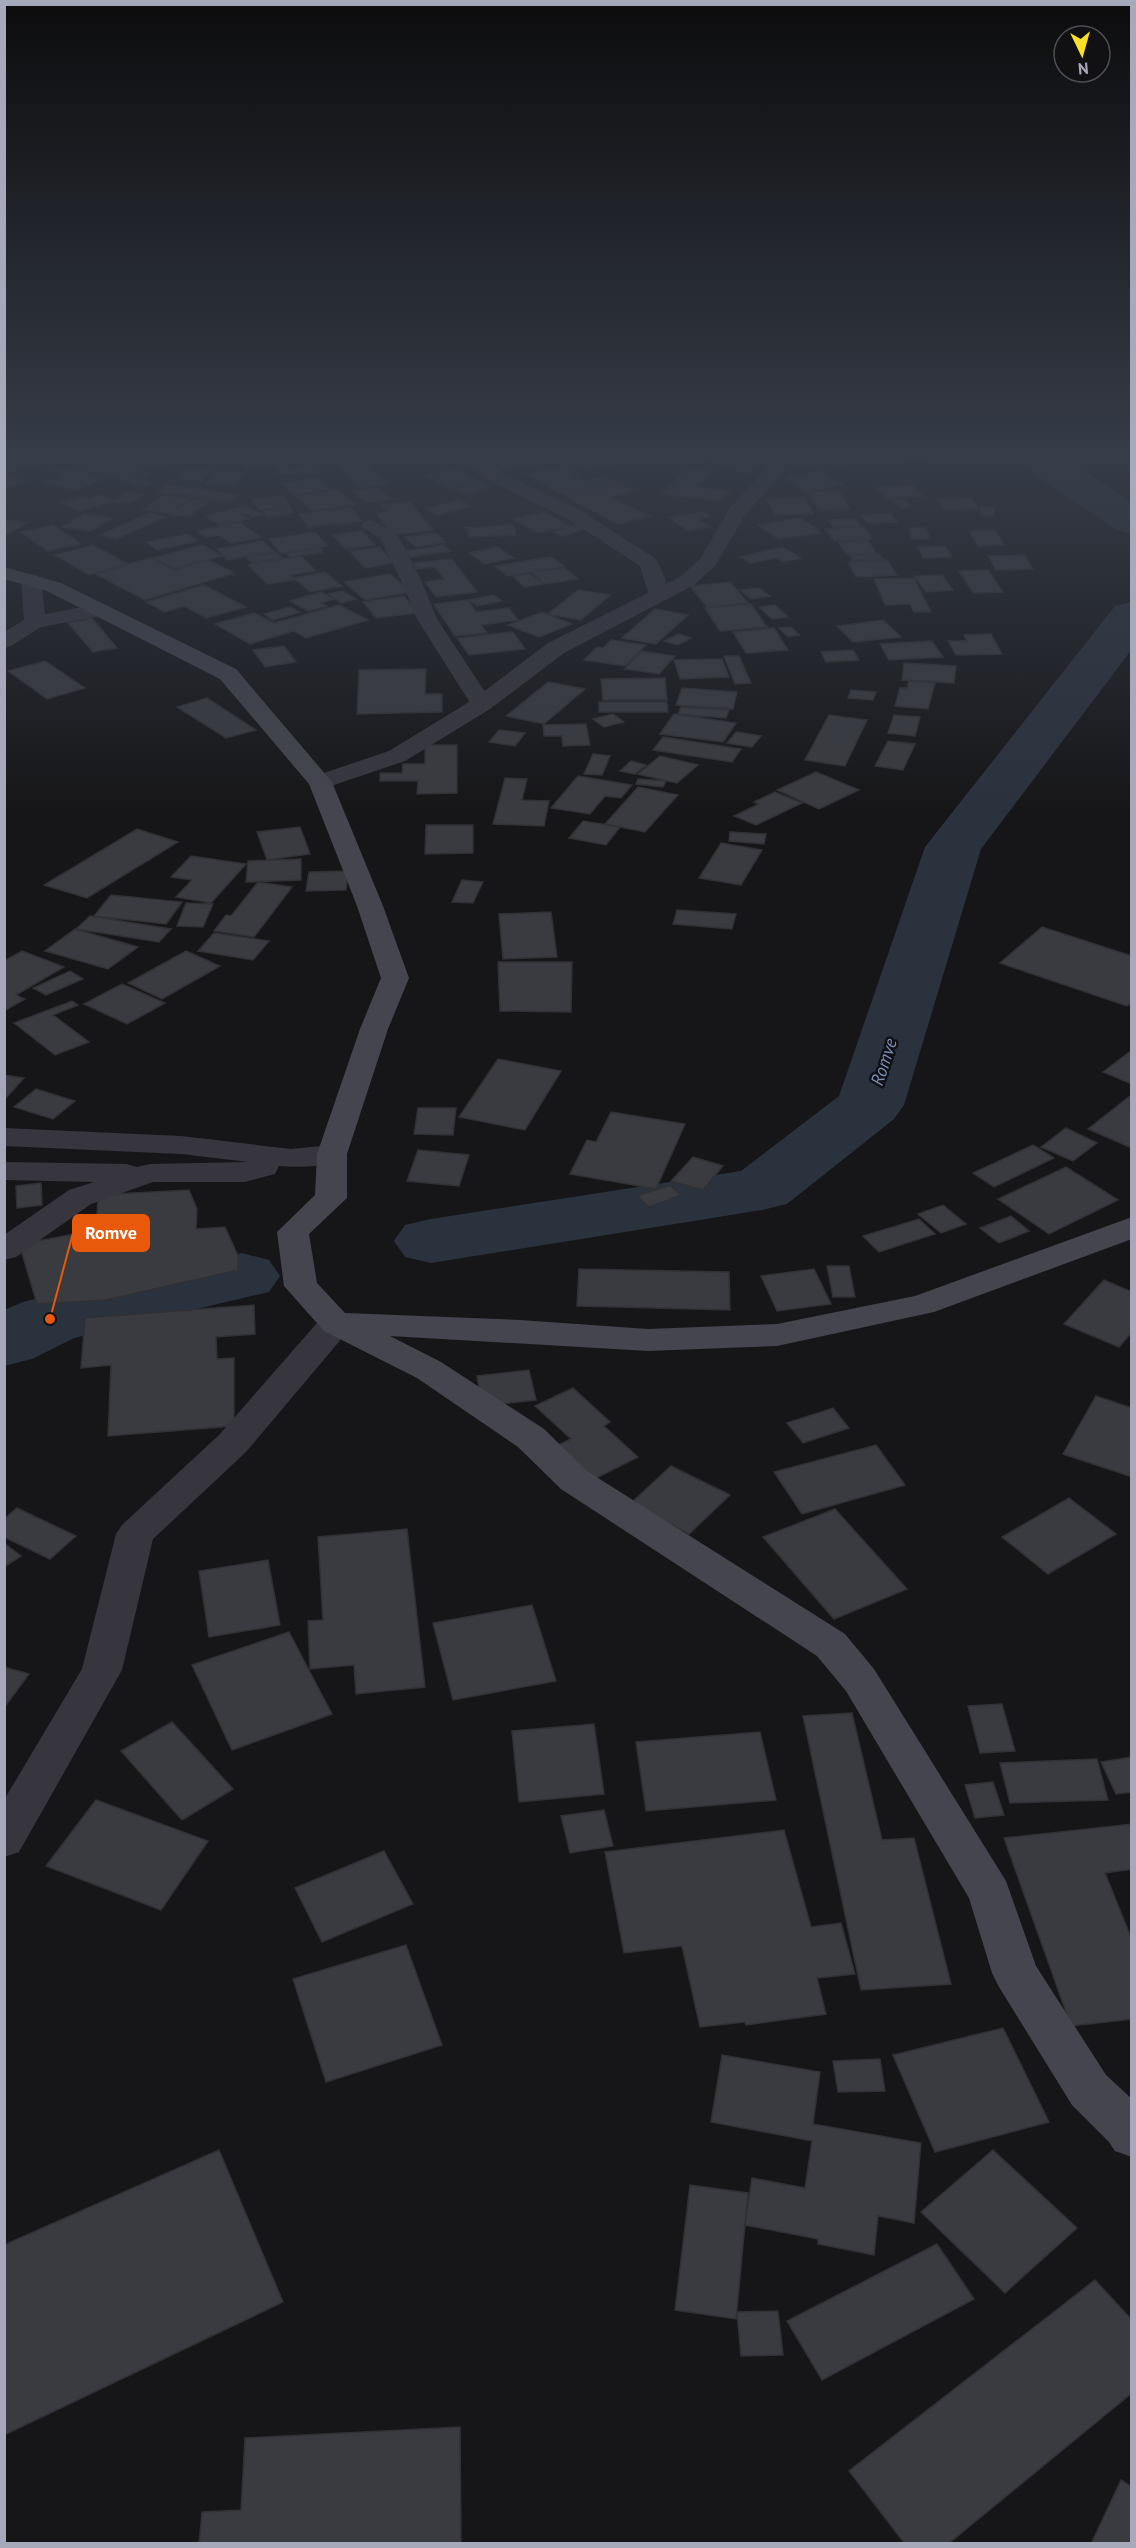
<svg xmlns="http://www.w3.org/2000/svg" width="1136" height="2548" viewBox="0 0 1136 2548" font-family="'PT Sans',sans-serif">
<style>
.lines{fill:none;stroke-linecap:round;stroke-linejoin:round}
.river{fill:#2a323e;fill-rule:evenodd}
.building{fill:#3a3b40;stroke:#313034;stroke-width:1.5}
.minor{fill:#37363e;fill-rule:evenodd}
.tertiary{fill:#37363e;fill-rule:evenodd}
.secondary{fill:#44454e;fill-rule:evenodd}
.labels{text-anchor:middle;stroke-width:5;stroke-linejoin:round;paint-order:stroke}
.water-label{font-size:18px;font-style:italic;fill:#7a8fb8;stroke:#111113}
.leader{fill:none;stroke:#e8590c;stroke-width:2}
.callout-dot{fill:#e8590c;stroke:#111113;stroke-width:2}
.callout{fill:#e8590c;stroke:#e8590c;stroke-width:2}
.callout-label{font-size:18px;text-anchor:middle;font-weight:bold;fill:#fff}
</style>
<rect width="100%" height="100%" fill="#161618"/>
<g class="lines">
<!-- river -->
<path class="river" d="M 1014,456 L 1061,456 L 1132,502 L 1132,534 L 1117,530 L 1020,464 Z
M 1132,602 L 1132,649 L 981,849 L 904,1105 L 894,1119 L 787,1204 L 762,1210 L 431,1263 L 405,1257 L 394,1241 L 405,1225 L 431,1219 L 741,1171 L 839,1096 L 925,847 L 1115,606 Z
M 242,1253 L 269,1260 L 280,1276 L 269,1292 L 74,1338 L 32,1359 L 4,1366 L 4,1310 L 23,1302 L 50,1295 Z"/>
</g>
<!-- building -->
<path class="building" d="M 119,456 L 128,456 L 134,458 L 118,463 L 109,459 Z
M 149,456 L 175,456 L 184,459 L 148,470 L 127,463 Z
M 242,456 L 285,458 L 288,466 L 245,469 Z
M 337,456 L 382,456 L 382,457 L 341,462 Z
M 488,456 L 529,456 L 542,466 L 508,471 Z
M 543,456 L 570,456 L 576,458 L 561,462 Z
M 590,456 L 594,456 L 616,463 L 591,471 L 567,463 Z
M 680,456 L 720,456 L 698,463 Z
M 795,456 L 820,456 L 821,465 L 796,465 Z
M 827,456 L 846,456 L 851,464 L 832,465 Z
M 881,456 L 928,456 L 931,458 L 888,462 Z
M 386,458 L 389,462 L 369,464 L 387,484 L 359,488 L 338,463 Z
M 33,459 L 45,463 L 27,469 L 15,465 Z
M 108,459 L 148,473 L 122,481 L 83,468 Z
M 731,460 L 761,465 L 749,473 L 719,467 Z
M 4,462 L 22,468 L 4,472 Z
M 55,466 L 105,478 L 76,490 L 44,483 L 65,474 L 47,470 Z
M 312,466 L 314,472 L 277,474 L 276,469 Z
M 566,466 L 578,472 L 570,474 L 599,489 L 565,496 L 525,474 Z
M 186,468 L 211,470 L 201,481 L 175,480 Z
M 689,468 L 713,471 L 696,487 L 730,491 L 720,501 L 661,494 Z
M 454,469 L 478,481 L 450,488 L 426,476 Z
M 822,471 L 844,485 L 805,491 L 784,477 Z
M 214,472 L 243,473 L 235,485 L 206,484 Z
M 4,474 L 26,481 L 4,488 Z
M 603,476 L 618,484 L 600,488 L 586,480 Z
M 139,477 L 155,483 L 141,488 L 125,482 Z
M 317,478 L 329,489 L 294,495 L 282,484 Z
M 477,482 L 489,486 L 467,493 L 455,489 Z
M 167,485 L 200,488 L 192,495 L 158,493 Z
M 622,485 L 634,491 L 610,497 L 650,516 L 618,524 L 566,497 Z
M 912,485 L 923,496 L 886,499 L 876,487 Z
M 378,488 L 391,499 L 367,503 L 353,491 Z
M 200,490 L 238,495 L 229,502 L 191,497 Z
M 337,490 L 355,504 L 313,511 L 296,497 Z
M 839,491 L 850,509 L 818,510 L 808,492 Z
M 125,492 L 143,494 L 131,503 L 114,502 Z
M 99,495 L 114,501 L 80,511 L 61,503 L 82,497 L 87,499 Z
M 162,496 L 189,498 L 171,513 L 143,510 Z
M 283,496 L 290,507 L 259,510 L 252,499 Z
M 805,497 L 814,514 L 775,515 L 767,499 Z
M 971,498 L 979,509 L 945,510 L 937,499 Z
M 192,499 L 209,502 L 189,516 L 171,514 Z
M 458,500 L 471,506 L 439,515 L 425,509 Z
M 904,500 L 912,507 L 902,508 L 893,501 Z
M 410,502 L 433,530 L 393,535 L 376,513 L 387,512 L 381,505 Z
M 244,506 L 262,514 L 252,517 L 234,509 Z
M 981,507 L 994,508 L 994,516 L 980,515 Z
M 289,508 L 294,513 L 267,517 L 263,512 Z
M 351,508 L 362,521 L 308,527 L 299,514 Z
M 233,509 L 249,519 L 220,525 L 204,516 Z
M 544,512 L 569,526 L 538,533 L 513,519 Z
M 703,512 L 709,516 L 697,518 L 710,527 L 687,531 L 669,517 Z
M 149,513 L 165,517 L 116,539 L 100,535 Z
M 891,513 L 897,522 L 867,523 L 861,515 Z
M 84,514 L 113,518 L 91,531 L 62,527 Z
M 801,518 L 822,533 L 779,539 L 758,525 Z
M 4,519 L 28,523 L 4,536 Z
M 855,519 L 860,526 L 833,527 L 828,520 Z
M 239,522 L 261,537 L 231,543 L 218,535 L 206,537 L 197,531 Z
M 53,525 L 81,544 L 48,551 L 20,532 Z
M 513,525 L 516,535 L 470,537 L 466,528 Z
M 575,525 L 585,529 L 563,536 L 552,532 Z
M 864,527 L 872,539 L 834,541 L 826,529 Z
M 909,528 L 926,528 L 930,539 L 912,539 Z
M 995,530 L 1004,545 L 978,546 L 969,531 Z
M 362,531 L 375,545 L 345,549 L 333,535 Z
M 315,532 L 328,546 L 281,553 L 269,539 Z
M 436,533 L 446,542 L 416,547 L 405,537 Z
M 187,534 L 198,541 L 157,550 L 146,542 Z
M 868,540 L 876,553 L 846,554 L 839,542 Z
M 263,541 L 274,552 L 227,560 L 217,549 Z
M 93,545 L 128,564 L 89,575 L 55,555 Z
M 202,545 L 222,556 L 173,569 L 153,558 Z
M 444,545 L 451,551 L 411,557 L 404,551 Z
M 945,546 L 952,557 L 923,558 L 918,547 Z
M 379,547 L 394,563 L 365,568 L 350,551 Z
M 498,547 L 514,558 L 485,564 L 469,553 Z
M 782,547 L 801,558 L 783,562 L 776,558 L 751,563 L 740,557 Z
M 320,548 L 323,552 L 290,557 L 287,553 Z
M 277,553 L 282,558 L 252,563 L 247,558 Z
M 879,554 L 883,559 L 853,560 L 849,555 Z
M 1024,555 L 1033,569 L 996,570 L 988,556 Z
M 301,556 L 316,571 L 290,575 L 295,580 L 267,584 L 248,565 Z
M 551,557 L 564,566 L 507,576 L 495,566 Z
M 150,558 L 174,570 L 208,560 L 235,573 L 145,600 L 95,574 Z
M 452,559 L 477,592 L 436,597 L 425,582 L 444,579 L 435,567 L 417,569 L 413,563 Z
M 887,560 L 897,575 L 856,577 L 848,562 Z
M 565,568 L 578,579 L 544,584 L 532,572 Z
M 988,570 L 1003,592 L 973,593 L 959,571 Z
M 325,572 L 342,586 L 310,592 L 294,578 Z
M 390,574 L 411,592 L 365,600 L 344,582 Z
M 531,574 L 542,584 L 524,587 L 513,576 Z
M 942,575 L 953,590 L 926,592 L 914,576 Z
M 914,578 L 931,612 L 914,612 L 910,604 L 885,605 L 874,579 Z
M 730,582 L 748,603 L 707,607 L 690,586 Z
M 204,585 L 246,607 L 206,618 L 184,606 L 165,612 L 146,602 Z
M 759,588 L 770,596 L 751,599 L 740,590 Z
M 578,590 L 610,595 L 581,620 L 548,614 Z
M 343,591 L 356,599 L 341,603 L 329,594 Z
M 321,592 L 334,599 L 321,603 L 327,606 L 308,611 L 290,601 Z
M 494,595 L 502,601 L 477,606 L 469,600 Z
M 404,596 L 417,613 L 376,618 L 363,602 Z
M 468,600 L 476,612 L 509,608 L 518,620 L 481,625 L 487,633 L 455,636 L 434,604 Z
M 751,604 L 767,627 L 720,631 L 705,608 Z
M 339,605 L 368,620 L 306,638 L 294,631 L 250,644 L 215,624 L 254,613 L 274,623 Z
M 775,605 L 788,617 L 772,619 L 759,607 Z
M 290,607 L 300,612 L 273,620 L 264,614 Z
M 655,609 L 688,615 L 656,644 L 622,638 Z
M 542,612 L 572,624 L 539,637 L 508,625 Z
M 92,618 L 117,648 L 93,652 L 68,623 Z
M 883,620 L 901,637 L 853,642 L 837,626 Z
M 791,627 L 799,635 L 788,637 L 779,628 Z
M 774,628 L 788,650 L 746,653 L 733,632 Z
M 513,632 L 525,649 L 469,655 L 457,638 Z
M 678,634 L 691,638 L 678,645 L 664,641 Z
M 991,634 L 1002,654 L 956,655 L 948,641 L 967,641 L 964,635 Z
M 611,640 L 646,645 L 625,666 L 584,660 L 597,647 L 603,648 Z
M 932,641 L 943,657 L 889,660 L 880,644 Z
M 284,646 L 296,662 L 265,667 L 253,650 Z
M 853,650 L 859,660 L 826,662 L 821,652 Z
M 641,651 L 675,656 L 659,674 L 625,669 Z
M 724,656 L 739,656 L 751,683 L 735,684 Z
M 722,659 L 729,677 L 680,679 L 674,660 Z
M 45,661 L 85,688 L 47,699 L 8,671 Z
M 904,663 L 956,666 L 954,683 L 902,680 Z
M 426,669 L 425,694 L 442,694 L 442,712 L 357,714 L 359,670 Z
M 665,678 L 667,700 L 603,700 L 601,679 Z
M 909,681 L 935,683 L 928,709 L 895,706 L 900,688 L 907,688 Z
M 548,682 L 585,689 L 544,724 L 506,716 Z
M 682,688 L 737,692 L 733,709 L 676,705 Z
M 851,690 L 876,692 L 873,700 L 848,698 Z
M 207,698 L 256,730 L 226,738 L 177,707 Z
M 599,702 L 667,702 L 668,712 L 599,712 Z
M 681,707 L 729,710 L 726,718 L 678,714 Z
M 613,714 L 624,722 L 604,727 L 593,719 Z
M 674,714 L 736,723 L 723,742 L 660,734 Z
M 829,715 L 867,720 L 845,766 L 805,760 Z
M 894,715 L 920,717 L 915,736 L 888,733 Z
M 586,724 L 590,745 L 563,746 L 562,736 L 544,736 L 543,725 Z
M 499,730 L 525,733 L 515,746 L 489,742 Z
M 736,732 L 761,736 L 752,747 L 727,743 Z
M 663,737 L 741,749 L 732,762 L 653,750 Z
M 888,741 L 915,744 L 903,770 L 875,766 Z
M 425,745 L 457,745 L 457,793 L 417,794 L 418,781 L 380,781 L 380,773 L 402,773 L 403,764 L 425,764 Z
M 593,754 L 610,756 L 602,775 L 584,774 Z
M 660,756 L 698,765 L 677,783 L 638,774 Z
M 631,761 L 646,765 L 635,774 L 620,771 Z
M 816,772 L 859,790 L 819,809 L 777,790 Z
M 578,776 L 632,785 L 621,798 L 605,796 L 590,814 L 551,808 Z
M 505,778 L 527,779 L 522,800 L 549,801 L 544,826 L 493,824 Z
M 638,779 L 666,781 L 663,787 L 636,784 Z
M 638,787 L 678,795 L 645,832 L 605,824 Z
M 775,792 L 802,803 L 756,825 L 734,816 L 759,804 L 754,802 Z
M 583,821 L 620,827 L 606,845 L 569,838 Z
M 426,825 L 473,825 L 473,853 L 425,854 Z
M 300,827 L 310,854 L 267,860 L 257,832 Z
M 137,829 L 178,842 L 87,898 L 44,885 Z
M 730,832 L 766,834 L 764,844 L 729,841 Z
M 721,843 L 762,850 L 741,885 L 699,878 Z
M 191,856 L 246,864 L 211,903 L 176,897 L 192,880 L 171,877 Z
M 301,859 L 301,880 L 246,882 L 248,861 Z
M 348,871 L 346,890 L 306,891 L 309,872 Z
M 462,880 L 483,882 L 473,903 L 452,902 Z
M 258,882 L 292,887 L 254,937 L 214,931 L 226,915 L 231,916 Z
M 111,895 L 182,902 L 166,924 L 94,916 Z
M 186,903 L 213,904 L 203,927 L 177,926 Z
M 677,910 L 736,914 L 732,929 L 673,924 Z
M 551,912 L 557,957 L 503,959 L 499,914 Z
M 90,916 L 171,929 L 159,942 L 76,929 Z
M 1042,927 L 1132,956 L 1132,1002 L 1127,1006 L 1000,963 Z
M 75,929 L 138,947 L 108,969 L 45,951 Z
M 214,933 L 269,941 L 253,960 L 198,951 Z
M 22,951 L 64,967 L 16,995 L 25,999 L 4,1011 L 4,961 Z
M 186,951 L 220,966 L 162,999 L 128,983 Z
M 498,962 L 572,962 L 571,1012 L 500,1011 Z
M 70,971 L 83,979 L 46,995 L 33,988 Z
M 122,984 L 165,1003 L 127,1024 L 84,1004 Z
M 72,1001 L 78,1005 L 53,1015 L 89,1042 L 55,1055 L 14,1023 Z
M 1132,1050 L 1132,1084 L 1103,1072 Z
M 498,1059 L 561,1071 L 525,1130 L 459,1117 Z
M 4,1075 L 24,1078 L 4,1100 Z
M 36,1089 L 75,1101 L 53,1119 L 14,1107 Z
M 1130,1096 L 1132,1148 L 1088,1129 Z
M 418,1108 L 456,1108 L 453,1135 L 414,1134 Z
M 611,1112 L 685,1124 L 656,1189 L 570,1174 L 587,1140 L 596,1142 Z
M 1066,1128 L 1097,1143 L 1073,1161 L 1041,1147 Z
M 1033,1145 L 1054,1158 L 994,1187 L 973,1173 Z
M 418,1150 L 469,1155 L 459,1186 L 407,1181 Z
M 693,1157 L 723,1166 L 703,1190 L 671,1181 Z
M 1066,1167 L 1118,1200 L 1049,1234 L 998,1199 Z
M 41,1183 L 42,1205 L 17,1208 L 16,1186 Z
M 670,1185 L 681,1195 L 649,1207 L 637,1196 Z
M 189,1190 L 197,1209 L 196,1229 L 225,1227 L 238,1256 L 238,1270 L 106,1300 L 37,1304 L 21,1250 L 38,1241 L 101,1229 L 97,1216 L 98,1198 L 115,1194 Z
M 943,1205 L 966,1224 L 941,1233 L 918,1214 Z
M 1011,1216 L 1029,1231 L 999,1243 L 980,1228 Z
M 919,1219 L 935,1234 L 879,1252 L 863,1236 Z
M 827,1266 L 849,1266 L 855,1297 L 833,1297 Z
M 579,1269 L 729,1272 L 730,1310 L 577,1306 Z
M 814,1269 L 831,1304 L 777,1311 L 761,1276 Z
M 1104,1280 L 1132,1292 L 1132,1332 L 1119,1347 L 1064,1324 Z
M 254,1305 L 255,1334 L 216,1337 L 217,1359 L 234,1358 L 234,1426 L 108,1436 L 111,1365 L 81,1368 L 85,1318 Z
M 529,1370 L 536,1400 L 482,1406 L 477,1376 Z
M 573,1388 L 610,1422 L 604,1426 L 638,1457 L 590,1481 L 554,1447 L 571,1439 L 535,1406 Z
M 1096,1396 L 1132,1408 L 1132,1477 L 1063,1454 Z
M 833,1408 L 849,1428 L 803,1443 L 787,1423 Z
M 876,1445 L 905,1485 L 802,1514 L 774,1472 Z
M 671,1466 L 730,1495 L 689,1534 L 631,1503 Z
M 1069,1498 L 1116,1534 L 1048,1574 L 1002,1537 Z
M 17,1508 L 76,1536 L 50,1559 L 4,1537 L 4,1519 Z
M 835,1509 L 907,1589 L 834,1619 L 763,1537 Z
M 407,1529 L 425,1687 L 356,1694 L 354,1665 L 310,1669 L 308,1621 L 323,1620 L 318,1537 Z
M 4,1543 L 21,1556 L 4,1567 Z
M 268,1560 L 280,1625 L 209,1637 L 199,1571 Z
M 532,1605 L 556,1681 L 453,1700 L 433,1623 Z
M 289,1632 L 332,1714 L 232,1750 L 192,1665 Z
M 4,1667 L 29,1674 L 4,1708 Z
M 1002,1704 L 1015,1751 L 980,1753 L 968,1706 Z
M 852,1713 L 882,1840 L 914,1838 L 951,1984 L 861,1990 L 803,1716 Z
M 172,1722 L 233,1789 L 182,1820 L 121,1751 Z
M 594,1724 L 604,1794 L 519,1802 L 512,1731 Z
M 760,1732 L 776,1800 L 646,1811 L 636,1742 Z
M 1132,1757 L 1132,1792 L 1116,1794 L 1101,1762 Z
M 1097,1759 L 1108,1800 L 1010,1803 L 1000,1763 Z
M 993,1782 L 1004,1815 L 975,1818 L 965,1785 Z
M 96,1800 L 208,1841 L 161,1910 L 46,1866 Z
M 604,1810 L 613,1846 L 570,1853 L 561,1816 Z
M 1132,1824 L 1132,1869 L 1105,1873 L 1132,1940 L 1132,2019 L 1071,2026 L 1004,1838 Z
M 784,1830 L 811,1927 L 841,1923 L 855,1974 L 817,1978 L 826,2014 L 746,2025 L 745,2022 L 700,2027 L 682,1946 L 624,1953 L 605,1852 Z
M 384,1851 L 413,1904 L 322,1942 L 295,1888 Z
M 406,1945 L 442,2045 L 326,2082 L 293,1979 Z
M 1003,2028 L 1049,2122 L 935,2152 L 893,2055 Z
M 722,2055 L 820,2072 L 813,2124 L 921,2143 L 914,2223 L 878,2216 L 874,2255 L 818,2244 L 818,2239 L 745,2225 L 752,2178 L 805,2188 L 812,2141 L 711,2122 Z
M 880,2059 L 885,2091 L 838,2092 L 833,2061 Z
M 219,2150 L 283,2302 L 4,2435 L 4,2245 Z
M 993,2150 L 1077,2228 L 1005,2293 L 921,2212 Z
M 690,2185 L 748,2193 L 736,2319 L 675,2310 Z
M 937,2244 L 974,2299 L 822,2380 L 787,2321 Z
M 1095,2280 L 1132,2320 L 1132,2393 L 948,2544 L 905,2544 L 849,2471 Z
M 778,2311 L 783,2355 L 741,2356 L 737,2312 Z
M 460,2427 L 461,2544 L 199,2544 L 202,2512 L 241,2510 L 245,2438 Z
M 1121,2480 L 1132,2487 L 1132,2544 L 1091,2544 Z"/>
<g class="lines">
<!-- minor -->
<path class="minor" d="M 457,456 L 478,456 L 500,472 L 582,511 L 656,559 L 665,578 L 667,595 L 664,599 L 650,599 L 640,566 L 568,519 L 488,480 Z
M 370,520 L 395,532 L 398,536 L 421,580 L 437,619 L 493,704 L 490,709 L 482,711 L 474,709 L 417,619 L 401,580 L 380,539 L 361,526 L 363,522 Z
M 31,574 L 38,576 L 41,580 L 45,614 L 100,604 L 107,606 L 110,610 L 107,614 L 100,616 L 41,627 L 11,646 L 4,648 L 4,632 L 24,620 L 21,580 L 24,576 Z
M 4,1128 L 181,1136 L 291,1149 L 332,1145 L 343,1147 L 347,1154 L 343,1161 C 323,1166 299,1168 279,1166 L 275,1174 L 245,1182 L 153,1182 L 91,1204 L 16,1257 L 4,1260 L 4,1235 L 69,1190 L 94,1182 L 4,1180 L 4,1162 L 126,1164 L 137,1167 L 150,1164 L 248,1162 L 181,1154 L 4,1146 Z
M 336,1312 L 348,1315 L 353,1323 L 348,1331 L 246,1452 L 153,1539 L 122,1670 L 19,1852 L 4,1857 L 4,1800 L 82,1669 L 116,1534 L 122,1525 L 220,1434 L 324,1315 Z"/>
<!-- tertiary -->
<path class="tertiary" d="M 766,456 L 784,456 L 785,469 L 745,515 L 715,566 L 694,585 L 564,653 L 490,709 L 405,761 L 328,787 L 320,789 L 312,787 L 308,782 L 312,777 L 389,751 L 474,699 L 548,643 L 680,577 L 700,559 L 730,508 L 767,468 Z"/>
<!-- secondary -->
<path class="secondary" d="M 4,567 L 61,583 L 236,669 L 332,782 L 383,906 L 409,978 L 388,1029 L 347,1154 L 347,1198 L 309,1234 L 317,1283 L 345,1313 L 520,1320 L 648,1329 L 777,1324 L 915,1296 L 1132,1217 L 1132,1239 L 934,1312 L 777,1346 L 648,1351 L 390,1336 L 441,1362 L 544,1429 L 587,1471 L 845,1634 L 874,1669 L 1006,1881 L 1036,1966 L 1106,2075 L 1132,2099 L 1132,2157 L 1115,2151 L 1109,2142 L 1072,2105 L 999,1987 L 992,1973 L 969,1898 L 846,1691 L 817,1656 L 561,1489 L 518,1447 L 417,1378 L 324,1331 L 284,1286 L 277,1232 L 315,1195 L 317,1154 L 360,1029 L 381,978 L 357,906 L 309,784 L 220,679 L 47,591 L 4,579 Z"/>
</g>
<!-- sky -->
<linearGradient id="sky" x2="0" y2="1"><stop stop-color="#0c0c0d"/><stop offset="0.56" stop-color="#363c48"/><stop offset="1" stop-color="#363c48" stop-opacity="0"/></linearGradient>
<rect width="1136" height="813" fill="url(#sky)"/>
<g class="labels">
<!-- water labels -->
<g class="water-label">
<text transform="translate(884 1062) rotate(-72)" y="6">Romve</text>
</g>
</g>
<!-- callouts -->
<path class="leader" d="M50 1319L73 1233"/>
<circle class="callout-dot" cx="50" cy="1319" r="6"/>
<rect class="callout" x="73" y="1215" width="76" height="36" rx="6"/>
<g class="callout-label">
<text x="111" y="1239">Romve</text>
</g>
<!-- border -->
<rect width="1136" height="2548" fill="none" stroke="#a6a9ba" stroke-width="12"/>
<!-- north arrow -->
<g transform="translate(1082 54) rotate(175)"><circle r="28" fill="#111113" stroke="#4d4e56" stroke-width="1.5"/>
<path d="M0-4.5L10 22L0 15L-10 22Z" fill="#ffde27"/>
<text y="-9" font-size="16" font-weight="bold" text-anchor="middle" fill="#a6a9ba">N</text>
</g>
</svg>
